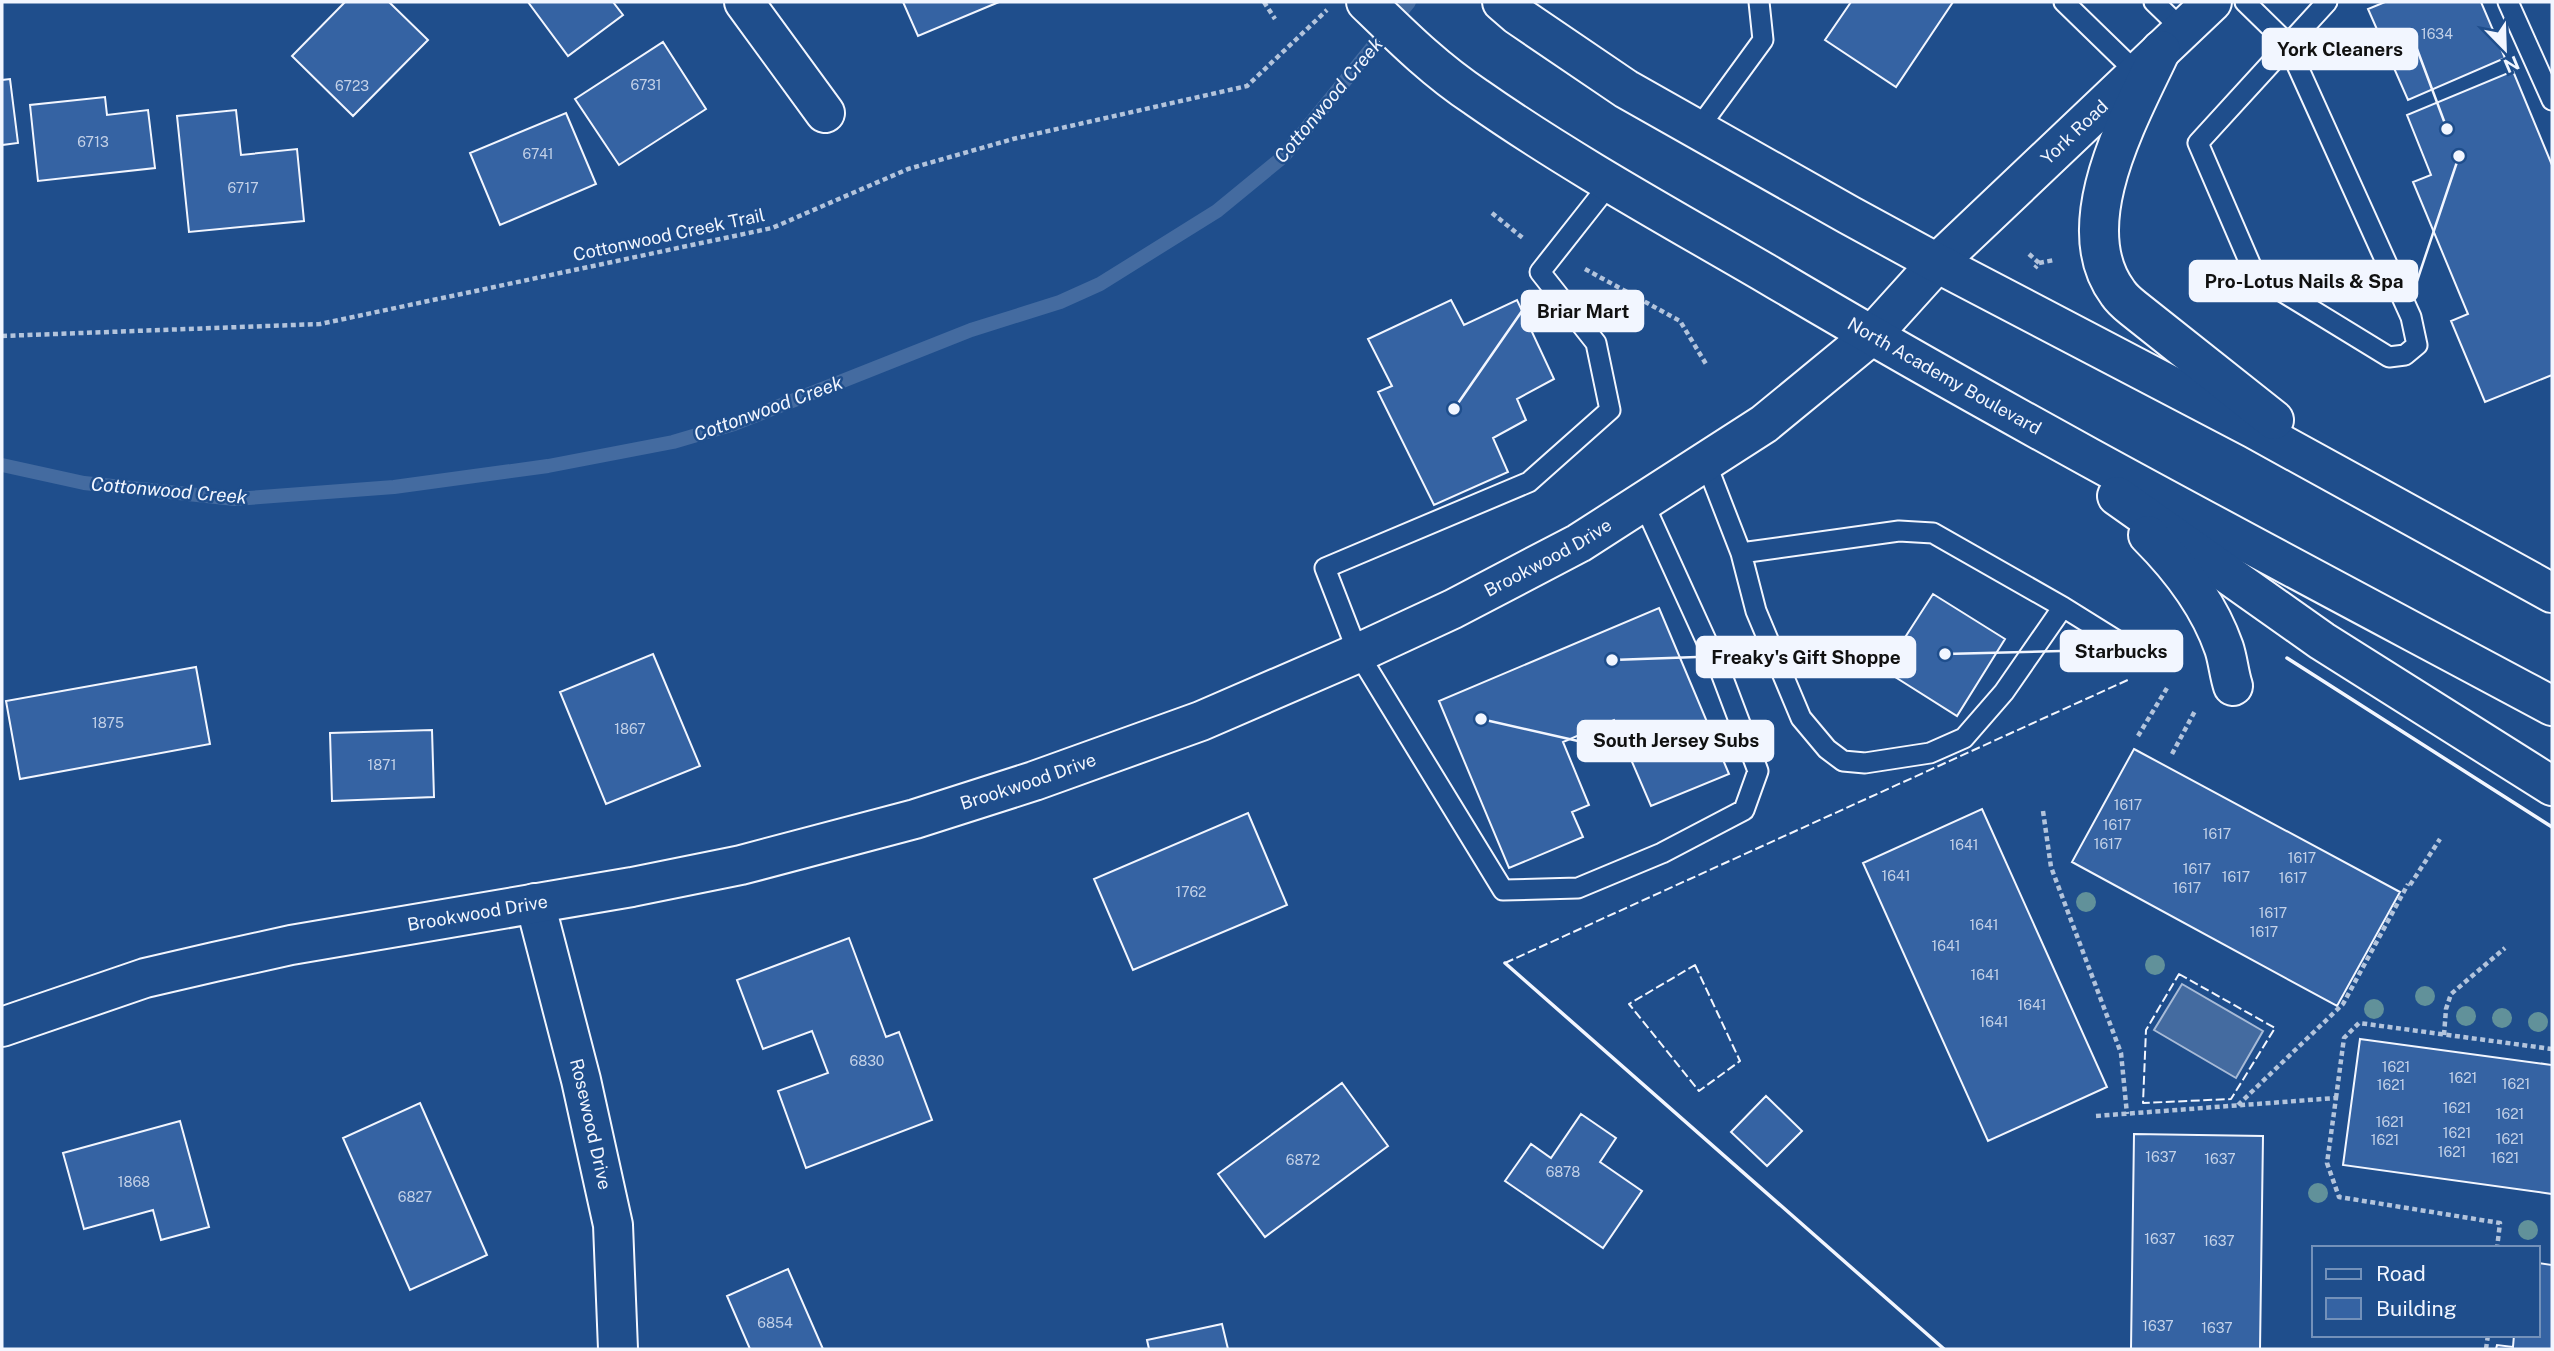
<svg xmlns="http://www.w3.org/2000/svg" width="2554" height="1351" viewBox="0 0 2554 1351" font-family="'Public Sans',sans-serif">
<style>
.water{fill:#446ba0;stroke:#a8bbd7;stroke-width:2}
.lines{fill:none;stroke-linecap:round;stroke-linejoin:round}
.stream{stroke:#446ba0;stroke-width:14}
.building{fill:#3563a3;stroke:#f2f6ff;stroke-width:2}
.lane-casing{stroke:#f2f6ff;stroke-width:23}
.street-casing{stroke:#f2f6ff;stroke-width:42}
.highway-casing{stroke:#f2f6ff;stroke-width:42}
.path{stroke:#b3c4dc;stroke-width:4.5;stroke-dasharray:5 3.5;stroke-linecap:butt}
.lane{stroke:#1f4e8c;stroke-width:19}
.street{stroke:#1f4e8c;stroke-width:38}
.highway{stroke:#1f4e8c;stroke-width:38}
.fence{stroke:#f2f6ff;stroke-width:2;stroke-dasharray:9 3.5;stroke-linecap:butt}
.wall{stroke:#f2f6ff;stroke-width:3.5}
.tree{fill:#61919a}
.labels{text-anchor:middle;stroke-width:5;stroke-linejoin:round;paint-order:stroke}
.number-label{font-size:14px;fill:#c3d1e8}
.street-label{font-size:18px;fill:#f2f6ff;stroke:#1f4e8c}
.water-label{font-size:19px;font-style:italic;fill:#f2f6ff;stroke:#1f4e8c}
.leader{fill:none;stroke:#f2f6ff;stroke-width:2.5}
.callout-dot{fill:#f2f6ff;stroke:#1f4e8c;stroke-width:2.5}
.callout{fill:#f2f6ff;stroke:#f2f6ff;stroke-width:2.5}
.callout-label{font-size:19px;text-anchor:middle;font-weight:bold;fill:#111}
</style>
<rect width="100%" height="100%" fill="#1f4e8c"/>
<!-- water -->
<path class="water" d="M 2182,984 L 2263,1031 L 2236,1078 L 2154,1030 Z"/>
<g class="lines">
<!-- stream -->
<path class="stream" d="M 2,465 L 84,483 L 235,499 L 394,487 L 548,466 L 673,442 L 734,424 L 971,330 L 1060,302 L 1100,284 L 1217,211 L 1284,156 L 1409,2"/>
</g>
<!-- building -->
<path class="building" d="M 345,2 L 389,2 L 428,40 L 353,116 L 292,56 Z
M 528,2 L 613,2 L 623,15 L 568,56 Z
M 903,2 L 999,2 L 918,36 Z
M 1851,2 L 1953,2 L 1896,87 L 1825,40 Z
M 2385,2 L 2481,2 L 2505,58 L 2408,100 L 2368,9 Z
M 663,42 L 706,109 L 619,165 L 575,99 Z
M 2513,71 L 2552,165 L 2552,375 L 2485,402 L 2451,321 L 2468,314 L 2413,182 L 2431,175 L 2407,115 Z
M 10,79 L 18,143 L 2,145 L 2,80 Z
M 105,97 L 107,115 L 148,110 L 155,168 L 38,181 L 30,105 Z
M 236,110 L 241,155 L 297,149 L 304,221 L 189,232 L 177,116 Z
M 566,113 L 596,184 L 500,225 L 470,153 Z
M 1451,300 L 1464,325 L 1517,300 L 1554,379 L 1517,399 L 1526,420 L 1493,438 L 1508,472 L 1434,505 L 1378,392 L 1392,386 L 1368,339 Z
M 1933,594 L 2005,639 L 1957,716 L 1884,670 Z
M 1659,608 L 1729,774 L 1651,806 L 1614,720 L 1563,742 L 1589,805 L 1572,812 L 1583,837 L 1509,868 L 1439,701 Z
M 653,654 L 700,766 L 606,804 L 560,692 Z
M 196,667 L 210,744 L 20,779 L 6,701 Z
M 432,730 L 434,797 L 332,801 L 330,733 Z
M 2134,749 L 2400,892 L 2337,1006 L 2072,862 Z
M 1982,809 L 2107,1087 L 1988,1141 L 1863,863 Z
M 1248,813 L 1287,905 L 1133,970 L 1094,879 Z
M 849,938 L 886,1037 L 899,1032 L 932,1120 L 806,1168 L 778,1091 L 828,1073 L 812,1031 L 763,1049 L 737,980 Z
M 2360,1039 L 2552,1065 L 2552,1194 L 2343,1165 Z
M 1342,1083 L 1388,1146 L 1265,1237 L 1218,1174 Z
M 1766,1096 L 1802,1131 L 1767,1166 L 1731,1132 Z
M 420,1103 L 487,1255 L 410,1290 L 343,1138 Z
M 1581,1114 L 1616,1138 L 1600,1162 L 1642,1191 L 1603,1248 L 1505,1181 L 1531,1144 L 1551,1158 Z
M 180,1121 L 209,1227 L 161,1240 L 153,1210 L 84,1229 L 63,1153 Z
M 2134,1134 L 2263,1136 L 2260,1349 L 2131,1349 Z
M 2538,1263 L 2552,1265 L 2552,1349 L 2496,1349 L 2497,1345 L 2513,1347 L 2514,1335 L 2538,1335 Z
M 788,1269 L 823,1349 L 750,1349 L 727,1296 Z
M 1222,1324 L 1228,1349 L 1149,1349 L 1147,1340 Z"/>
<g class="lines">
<!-- lane casing -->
<g class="lane-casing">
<path id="lane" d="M 2064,2 L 2137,73
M 2154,2 L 2183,30
M 2245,2 L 2287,43 L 2411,317 L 2417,345 L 2405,355 L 2389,357 L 2255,275 L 2198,143 L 2327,2
M 2508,2 L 2552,100
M 1698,129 L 1763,40 L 1759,2
M 1611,182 L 1540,272 L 1596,343 L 1610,410 L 1529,482 L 1325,568 L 1358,653 L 1503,890 L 1578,888 L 1662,853 L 1744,810 L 1758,771 L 1721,673 L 1643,502
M 1706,463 L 1741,553 L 1756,611 L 1801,718 L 1827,749 L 1843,761 L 1865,763 L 1930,753 L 1964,738 L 2004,692 L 2063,607
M 1741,553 L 1899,531 L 1933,533 L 2063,607 L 2124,645"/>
</g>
<!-- street casing -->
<g class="street-casing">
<g id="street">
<path d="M 744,2 L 825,113"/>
<path id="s1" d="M 535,903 L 581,1080 L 613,1225 L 618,1349"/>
<path id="s2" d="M 2,1027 L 145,978 L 214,962 L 291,945 L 632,887 L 741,865 L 915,819 L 1034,781 L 1201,721 L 1358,653 L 1453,609 L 1579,543 L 1764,424 L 1871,336 L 1937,263 L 2212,2"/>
</g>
</g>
<!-- highway casing -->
<g class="highway-casing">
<g id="highway">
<path id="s3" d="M 1366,2 C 1401,36 1435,70 1476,97 C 1569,162 1669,217 1767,274 C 2024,427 2289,565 2552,706"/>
<path d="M 1502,2 L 1517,15 L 1626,89 L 1849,215 L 1937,263 L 2254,429 L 2552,593"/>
<path d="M 2161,50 C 2131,115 2067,225 2118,293 C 2122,299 2128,304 2133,308 L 2274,420"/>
<path d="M 2117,496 L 2322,641 L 2552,786"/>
<path d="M 2148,535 C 2180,567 2209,605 2224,648 C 2228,660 2229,674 2233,686"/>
</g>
</g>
<!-- path -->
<path class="path" d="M 1264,2 L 1275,19
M 1492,213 L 1524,239
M 2029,254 L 2039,263 L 2035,268
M 2039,263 L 2054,260
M 1585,269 L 1680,321 L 1706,364
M 2,336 L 320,324 L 772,228 L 908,169 L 1013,139 L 1247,86 L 1327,10
M 2138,736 L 2167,688
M 2172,754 L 2196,709
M 2043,811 L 2051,867 L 2121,1053 L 2127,1114
M 2410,885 L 2440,839
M 2444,1035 L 2446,1009 L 2451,994 L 2505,948
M 2336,1098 L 2344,1038 L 2359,1023 L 2552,1049
M 2238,1105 L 2343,1004 L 2408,884
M 2096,1116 L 2336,1098 L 2327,1163 L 2339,1197 L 2500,1223 L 2497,1248
M 2486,1349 L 2488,1335"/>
<!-- lane -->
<use href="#lane" class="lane"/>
<!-- street -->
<use href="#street" class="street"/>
<!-- highway -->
<use href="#highway" class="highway"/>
<!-- fence -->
<path class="fence" d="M 1505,963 L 2130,679
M 1695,965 L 1740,1061 L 1699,1091 L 1629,1004 Z
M 2179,974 L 2275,1028 L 2231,1099 L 2143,1103 L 2146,1030 Z"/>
<!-- wall -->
<path class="wall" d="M 2287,658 L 2552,827
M 1505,963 L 1944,1349"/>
</g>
<!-- trees -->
<g class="tree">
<circle cx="2086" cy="902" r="10"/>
<circle cx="2155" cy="965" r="10"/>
<circle cx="2425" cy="996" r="10"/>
<circle cx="2374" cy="1009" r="10"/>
<circle cx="2466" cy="1016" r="10"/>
<circle cx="2502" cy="1018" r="10"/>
<circle cx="2538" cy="1022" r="10"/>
<circle cx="2318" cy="1193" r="10"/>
<circle cx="2528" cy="1230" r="10"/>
</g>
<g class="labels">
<!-- number labels -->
<g class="number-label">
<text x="2437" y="39">1634</text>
<text x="646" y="90">6731</text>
<text x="352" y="91">6723</text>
<text x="93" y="147">6713</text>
<text x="538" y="159">6741</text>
<text x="243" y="193">6717</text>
<text x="108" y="728">1875</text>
<text x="630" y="734">1867</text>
<text x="382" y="770">1871</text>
<text x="2128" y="810">1617</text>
<text x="2117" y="830">1617</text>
<text x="2217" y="839">1617</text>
<text x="2108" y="849">1617</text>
<text x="1964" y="850">1641</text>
<text x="2302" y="863">1617</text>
<text x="2197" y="874">1617</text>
<text x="1896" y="881">1641</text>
<text x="2236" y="882">1617</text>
<text x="2293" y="883">1617</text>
<text x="2187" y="893">1617</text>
<text x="1191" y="897">1762</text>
<text x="2273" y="918">1617</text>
<text x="1984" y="930">1641</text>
<text x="2264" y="937">1617</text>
<text x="1946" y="951">1641</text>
<text x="1985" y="980">1641</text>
<text x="2032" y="1010">1641</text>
<text x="1994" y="1027">1641</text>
<text x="867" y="1066">6830</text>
<text x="2396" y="1072">1621</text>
<text x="2463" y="1083">1621</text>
<text x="2516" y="1089">1621</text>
<text x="2391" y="1090">1621</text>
<text x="2457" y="1113">1621</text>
<text x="2510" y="1119">1621</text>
<text x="2390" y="1127">1621</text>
<text x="2457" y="1138">1621</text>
<text x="2510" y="1144">1621</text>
<text x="2385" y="1145">1621</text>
<text x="2452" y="1157">1621</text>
<text x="2161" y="1162">1637</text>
<text x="2505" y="1163">1621</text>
<text x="2220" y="1164">1637</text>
<text x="1303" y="1165">6872</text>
<text x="1563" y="1177">6878</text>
<text x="134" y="1187">1868</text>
<text x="415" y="1202">6827</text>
<text x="2160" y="1244">1637</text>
<text x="2219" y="1246">1637</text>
<text x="775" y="1328">6854</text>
<text x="2158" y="1331">1637</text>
<text x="2217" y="1333">1637</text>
</g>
<!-- street labels -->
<g class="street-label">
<text dy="6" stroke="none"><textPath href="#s2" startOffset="2305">York Road</textPath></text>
<text transform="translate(669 235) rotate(-12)" y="6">Cottonwood Creek Trail</text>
<text dy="6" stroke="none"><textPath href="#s3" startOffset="691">North Academy Boulevard</textPath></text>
<text dy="6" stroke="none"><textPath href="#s2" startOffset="1624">Brookwood Drive</textPath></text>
<text dy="6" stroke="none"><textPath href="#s2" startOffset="1057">Brookwood Drive</textPath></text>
<text dy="6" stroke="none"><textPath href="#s2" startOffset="490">Brookwood Drive</textPath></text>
<text dy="6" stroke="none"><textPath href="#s1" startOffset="228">Rosewood Drive</textPath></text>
</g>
<!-- water labels -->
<g class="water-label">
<text transform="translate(1328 100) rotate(-50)" y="7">Cottonwood Creek</text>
<text transform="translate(768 408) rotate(-20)" y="7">Cottonwood Creek</text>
<text transform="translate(169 490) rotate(5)" y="7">Cottonwood Creek</text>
</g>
</g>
<!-- callouts -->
<path class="leader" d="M2447 129L2417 49M2459 156L2417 281M1454 409L1522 311M1945 654L2061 651M1612 660L1697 657M1481 719L1578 741"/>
<g class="callout-dot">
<circle cx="2447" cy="129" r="7"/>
<circle cx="2459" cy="156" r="7"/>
<circle cx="1454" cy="409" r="7"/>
<circle cx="1945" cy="654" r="7"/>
<circle cx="1612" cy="660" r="7"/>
<circle cx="1481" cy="719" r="7"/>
</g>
<g class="callout">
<rect x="2263" y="29" width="154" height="40" rx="7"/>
<rect x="2190" y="261" width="227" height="40" rx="7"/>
<rect x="1522" y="291" width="121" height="40" rx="7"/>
<rect x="2061" y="631" width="121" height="40" rx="7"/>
<rect x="1697" y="637" width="218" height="40" rx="7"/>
<rect x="1578" y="721" width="195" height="40" rx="7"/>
</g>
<g class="callout-label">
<text x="2340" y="56">York Cleaners</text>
<text x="2304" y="288">Pro-Lotus Nails &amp; Spa</text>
<text x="1583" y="318">Briar Mart</text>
<text x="2121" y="658">Starbucks</text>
<text x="1806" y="664">Freaky's Gift Shoppe</text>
<text x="1676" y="747">South Jersey Subs</text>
</g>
<!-- border -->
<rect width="2554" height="1351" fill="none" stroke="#f2f6ff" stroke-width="7"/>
<!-- legend -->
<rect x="2312" y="1246" width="228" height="91" fill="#1f4e8c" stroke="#7391ba" stroke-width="2"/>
<rect x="2326" y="1269" width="35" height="10" fill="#1f4e8c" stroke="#7391ba" stroke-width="2"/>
<text x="2376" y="1281" font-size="21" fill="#f2f6ff">Road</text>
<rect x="2326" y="1298" width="35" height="21" fill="#3563a3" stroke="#7391ba" stroke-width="2"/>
<text x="2376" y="1316" font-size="21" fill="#f2f6ff">Building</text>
<!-- north arrow -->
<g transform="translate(2505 49) rotate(157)" stroke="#1f4e8c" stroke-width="5" paint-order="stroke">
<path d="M0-5L12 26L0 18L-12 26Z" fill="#f2f6ff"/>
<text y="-10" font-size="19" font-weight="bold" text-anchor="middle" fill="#f2f6ff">N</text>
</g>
</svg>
